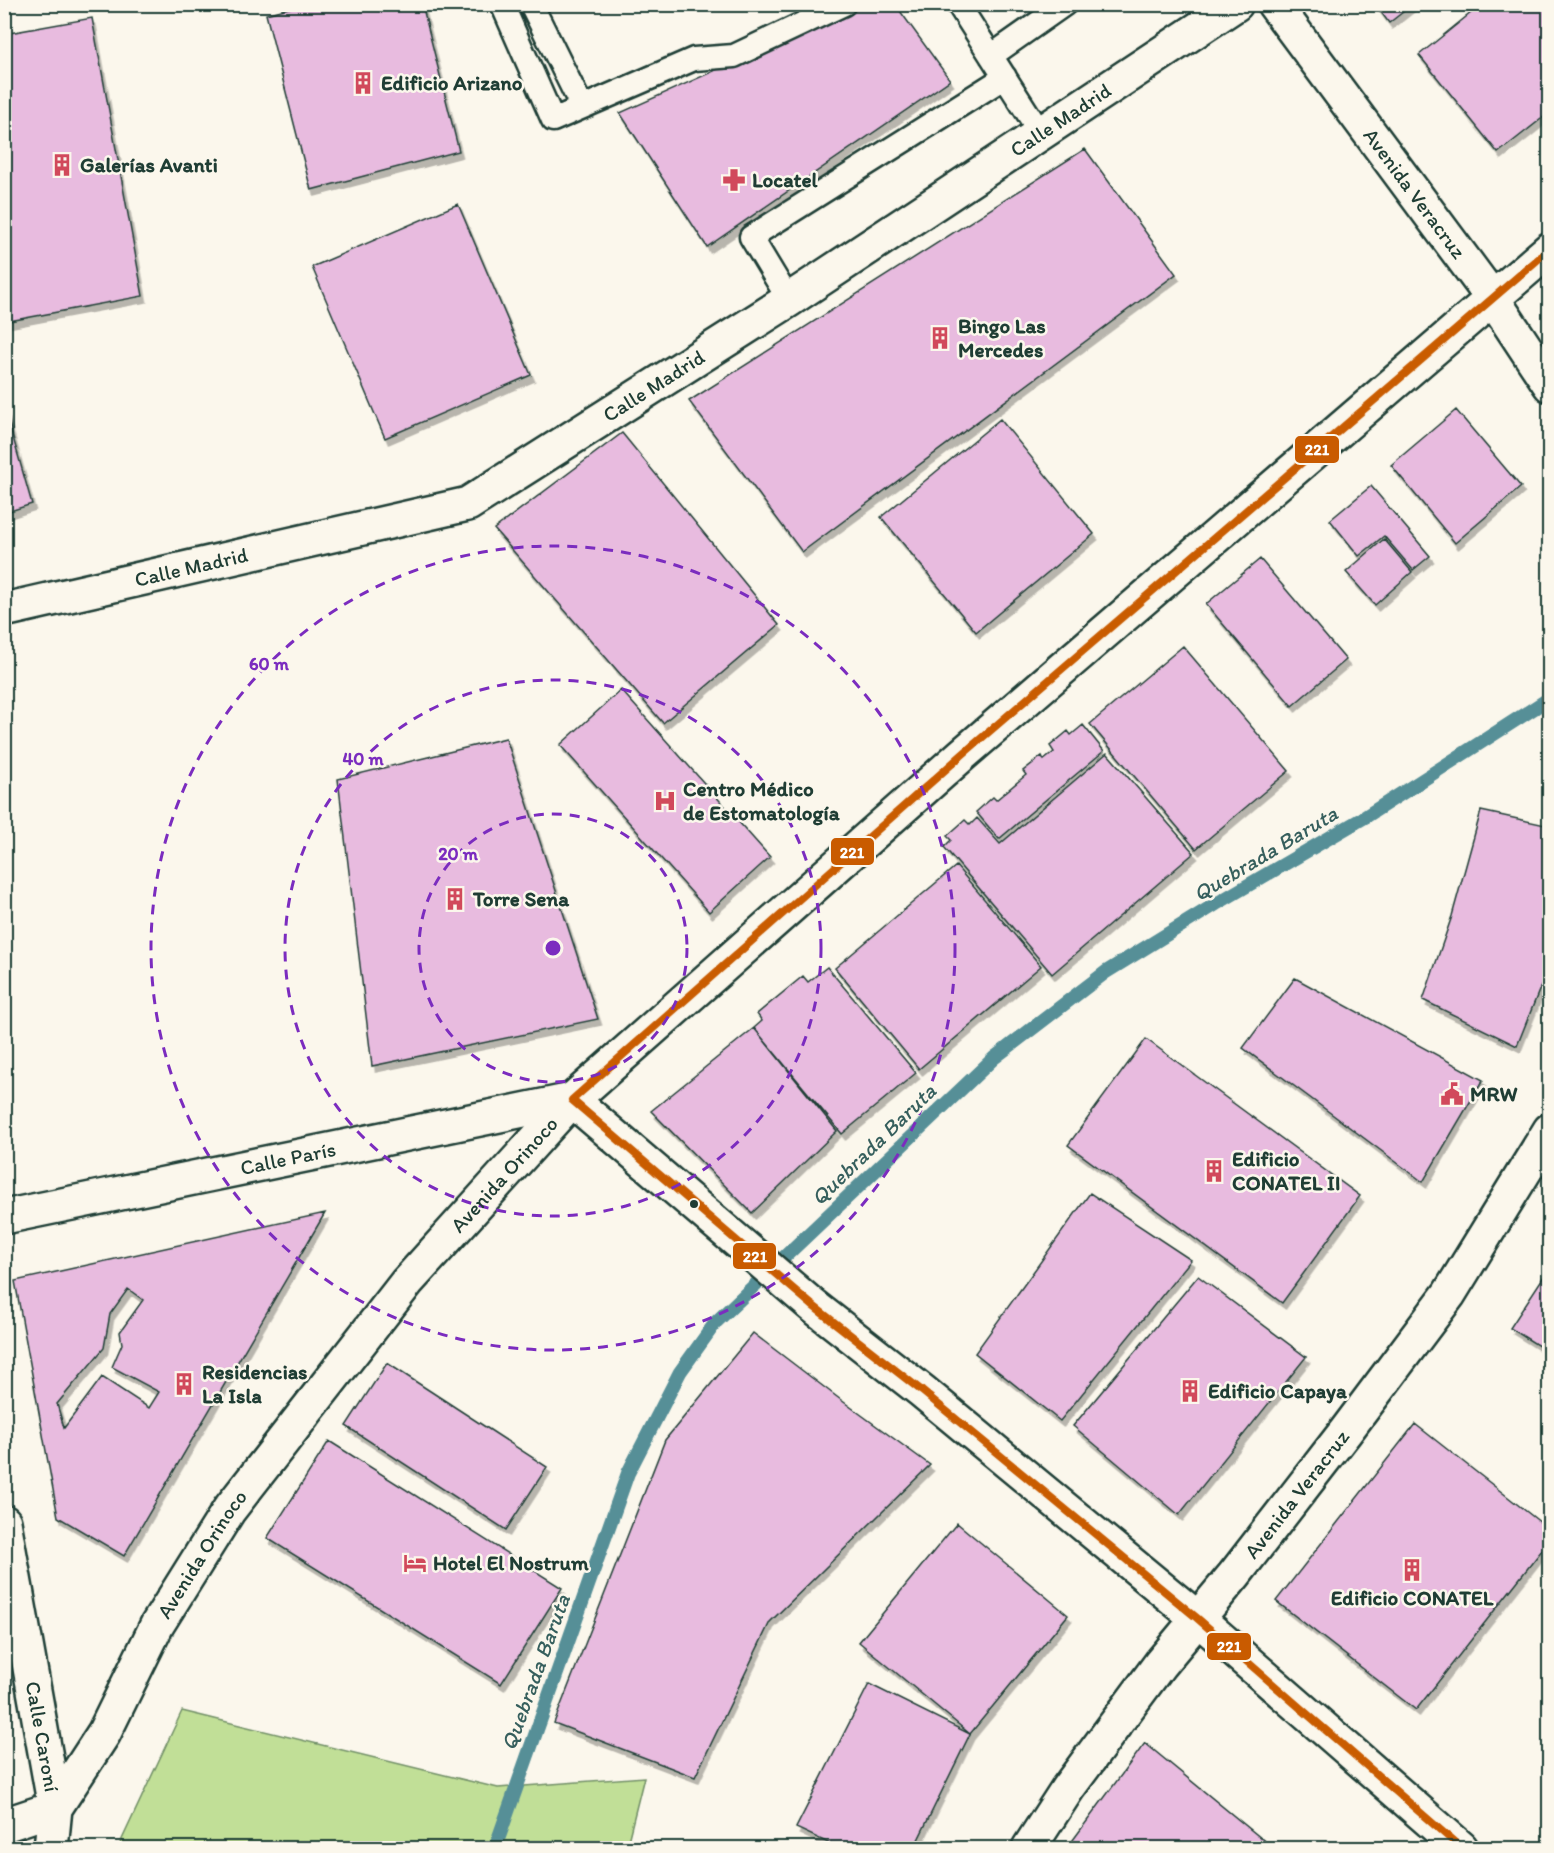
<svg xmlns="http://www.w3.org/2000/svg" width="1554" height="1853" viewBox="0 0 1554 1853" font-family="Itim,sans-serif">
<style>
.green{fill:#c1df97;stroke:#708e66;stroke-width:1.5}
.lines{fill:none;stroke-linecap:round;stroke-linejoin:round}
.stream{stroke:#568f97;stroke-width:14}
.building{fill:#e8bbdf;stroke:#1f3d34;stroke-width:1.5;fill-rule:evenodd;filter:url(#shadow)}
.service-casing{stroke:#1f3d34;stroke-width:27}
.minor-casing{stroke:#1f3d34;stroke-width:38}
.tertiary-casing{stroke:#1f3d34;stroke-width:38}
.service{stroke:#fbf7ec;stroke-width:22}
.minor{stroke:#fbf7ec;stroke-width:33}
.tertiary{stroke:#fbf7ec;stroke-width:33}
.bus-1-casing{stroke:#fbf7ec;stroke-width:12}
.bus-1{stroke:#c95b00;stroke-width:8}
.ring{fill:none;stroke:#7b2cbf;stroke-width:3;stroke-dasharray:10 8}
.bus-dot{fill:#1f3d34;stroke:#fbf7ec;stroke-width:2}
.labels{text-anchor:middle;stroke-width:5;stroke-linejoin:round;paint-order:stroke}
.poi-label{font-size:21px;font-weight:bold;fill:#1f3d34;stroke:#fbf7ec;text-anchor:start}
.street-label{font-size:21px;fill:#1f3d34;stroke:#fbf7ec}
.water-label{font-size:22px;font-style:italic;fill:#365f5d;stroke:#fbf7ec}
.centre{fill:#7b2cbf;stroke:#fbf7ec;stroke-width:3}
.ring-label{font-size:18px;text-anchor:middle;font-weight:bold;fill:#7b2cbf;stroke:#fbf7ec;stroke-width:5;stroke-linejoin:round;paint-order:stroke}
.line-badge{stroke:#fbf7ec;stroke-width:2}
.badge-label{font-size:16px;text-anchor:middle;font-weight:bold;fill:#fff}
</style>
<defs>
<filter id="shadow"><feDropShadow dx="3.5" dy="6" stdDeviation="0" flood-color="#0004"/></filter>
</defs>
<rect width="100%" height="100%" fill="#fbf7ec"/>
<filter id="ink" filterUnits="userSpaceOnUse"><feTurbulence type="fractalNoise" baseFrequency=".0167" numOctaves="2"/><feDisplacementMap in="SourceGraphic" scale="12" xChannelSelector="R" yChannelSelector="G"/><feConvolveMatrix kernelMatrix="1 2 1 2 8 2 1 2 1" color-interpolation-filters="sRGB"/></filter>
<g filter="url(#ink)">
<!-- green -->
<path class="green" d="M 182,1711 L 498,1788 L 644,1777 L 627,1845 L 622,1848 L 118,1848 Z"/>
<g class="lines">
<!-- stream -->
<path class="stream" d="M 495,1848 L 628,1473 L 680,1372 L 716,1322 L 994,1058 L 1106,972 L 1216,904 L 1365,817 L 1550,698"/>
</g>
<!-- building -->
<path class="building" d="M 304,4 L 422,4 L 459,151 L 311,190 L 266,14 Z
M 864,4 L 895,4 L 950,80 L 707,247 L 620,113 Z
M 1375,4 L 1413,4 L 1389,23 Z
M 1482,4 L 1550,4 L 1550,112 L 1498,153 L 1419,55 Z
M 92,18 L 143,296 L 4,322 L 4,34 Z
M 1085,149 L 1176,274 L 802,552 L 689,401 Z
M 458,204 L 531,375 L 385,438 L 312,267 Z
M 4,406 L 32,504 L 4,513 Z
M 1456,410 L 1521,487 L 1455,543 L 1391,465 Z
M 1000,419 L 1094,534 L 976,632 L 881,517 Z
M 622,433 L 779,625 L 663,723 L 494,529 Z
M 1371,486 L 1430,556 L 1413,570 L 1384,536 L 1359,556 L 1330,520 Z
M 1384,539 L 1412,572 L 1375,605 L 1346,572 Z
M 1260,559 L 1346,660 L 1292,706 L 1206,604 Z
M 1183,646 L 1289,771 L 1196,849 L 1090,724 Z
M 621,690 L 770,857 L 709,912 L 560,745 Z
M 1083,725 L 1104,751 L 999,839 L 976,812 L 993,797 L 996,800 L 1026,775 L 1023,771 L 1042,756 L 1044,760 L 1054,752 L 1050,746 L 1068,731 L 1071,735 Z
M 506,738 L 598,1019 L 372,1066 L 338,779 Z
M 1107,753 L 1194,853 L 1052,974 L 944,847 L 951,840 L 947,836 L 965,820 L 970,825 L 977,818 L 1000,844 Z
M 1481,811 L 1550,826 L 1550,963 L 1517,1046 L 1423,1000 L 1452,916 Z
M 956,866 L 1041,966 L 919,1069 L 835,968 Z
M 827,967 L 916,1073 L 842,1134 L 754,1028 L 762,1021 L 757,1014 L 803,976 L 808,982 Z
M 1295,978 L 1483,1080 L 1423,1182 L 1243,1048 Z
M 754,1028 L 837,1131 L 752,1213 L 651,1111 Z
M 1146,1039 L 1360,1196 L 1282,1303 L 1068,1145 Z
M 1090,1193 L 1191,1260 L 1060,1421 L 975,1353 Z
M 325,1213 L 124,1556 L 58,1517 L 15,1281 ZM 128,1289 L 143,1300 L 120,1332 L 122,1344 L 112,1367 L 159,1392 L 149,1408 L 102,1377 L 64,1428 L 57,1404 L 104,1348 L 110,1314 Z
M 1550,1267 L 1550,1353 L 1510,1328 Z
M 1198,1276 L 1306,1357 L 1179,1515 L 1073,1426 Z
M 753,1333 L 841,1400 L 930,1465 L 770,1622 L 695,1777 L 554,1723 L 665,1440 Z
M 387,1363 L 547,1467 L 506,1530 L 346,1426 Z
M 1415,1424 L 1550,1530 L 1550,1540 L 1416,1710 L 1276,1601 Z
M 329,1441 L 562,1588 L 501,1684 L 267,1538 Z
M 957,1523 L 1068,1615 L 970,1734 L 859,1642 Z
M 869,1684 L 970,1734 L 914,1848 L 839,1848 L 796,1828 Z
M 1145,1743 L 1273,1848 L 1067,1848 Z"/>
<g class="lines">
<!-- service casing -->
<g class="service-casing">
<path id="service" d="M 502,4 L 553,120 L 694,59 L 734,56 L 844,4
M 531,4 L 582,107
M 958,4 L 1041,134
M 991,56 L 1065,4
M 789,300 L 751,237 L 1005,77"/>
</g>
<!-- minor casing -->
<g class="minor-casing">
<g id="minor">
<path id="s1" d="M 4,610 L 468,504 L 789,300 L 1236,4"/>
<path d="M 572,1100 L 812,1305 L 922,1391 L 1197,1618 L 1461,1848"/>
<path id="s2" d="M 4,1217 L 572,1100"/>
<path id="s3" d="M 4,1522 L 55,1808"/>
<path d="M 4,1825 L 55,1808"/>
<path id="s4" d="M 51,1848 L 55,1808 L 104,1733 L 157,1625 L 229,1510 L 407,1282 L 572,1100 L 963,754 L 1550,249"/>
</g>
</g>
<!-- tertiary casing -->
<g class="tertiary-casing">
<g id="tertiary">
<path id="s5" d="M 1274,4 L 1493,299 L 1550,385"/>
<path id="s6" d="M 1029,1848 L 1068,1788 L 1160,1664 L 1235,1574 L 1346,1431 L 1449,1294 L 1550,1130"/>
</g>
</g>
<!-- service -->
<use href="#service" class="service"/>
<!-- minor -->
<use href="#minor" class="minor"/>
<!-- tertiary -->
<use href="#tertiary" class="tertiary"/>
<!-- bus-1 casing -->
<g class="bus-1-casing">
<path id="bus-1" d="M 1461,1848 L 1197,1618 L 922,1391 L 812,1305 L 572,1100 L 963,754 L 1550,249"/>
</g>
<!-- bus-1 -->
<use href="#bus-1" class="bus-1"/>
</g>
</g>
<!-- distance rings -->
<g class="ring">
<circle cx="553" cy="948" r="134"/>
<circle cx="553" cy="948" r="268"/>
<circle cx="553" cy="948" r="402"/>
</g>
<!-- icons -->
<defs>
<g id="building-bare" transform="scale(1.8)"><path d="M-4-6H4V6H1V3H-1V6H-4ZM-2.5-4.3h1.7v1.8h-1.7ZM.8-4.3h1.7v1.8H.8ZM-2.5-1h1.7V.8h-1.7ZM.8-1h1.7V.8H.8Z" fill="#d1495b" stroke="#fbf7ec" stroke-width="2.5" paint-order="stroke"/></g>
<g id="pharmacy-bare" transform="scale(1.8)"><path d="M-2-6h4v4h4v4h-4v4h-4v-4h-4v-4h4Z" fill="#d1495b" stroke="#fbf7ec" stroke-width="2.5" paint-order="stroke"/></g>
<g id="hospital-bare" transform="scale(1.8)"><path d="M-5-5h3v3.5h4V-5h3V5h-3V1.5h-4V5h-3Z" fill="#d1495b" stroke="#fbf7ec" stroke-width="2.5" paint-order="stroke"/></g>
<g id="civic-bare" transform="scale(1.8)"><path d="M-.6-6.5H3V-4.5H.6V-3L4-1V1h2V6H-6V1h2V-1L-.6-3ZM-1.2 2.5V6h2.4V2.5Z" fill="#d1495b" stroke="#fbf7ec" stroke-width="2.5" paint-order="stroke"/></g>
<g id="hotel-bare" transform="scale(1.8)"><path d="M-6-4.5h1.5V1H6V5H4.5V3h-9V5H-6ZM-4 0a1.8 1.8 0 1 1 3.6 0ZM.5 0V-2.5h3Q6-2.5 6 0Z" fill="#d1495b" stroke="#fbf7ec" stroke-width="2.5" paint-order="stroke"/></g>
</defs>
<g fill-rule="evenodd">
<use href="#building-bare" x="363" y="83"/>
<use href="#building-bare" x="62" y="165"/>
<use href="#pharmacy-bare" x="734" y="180"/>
<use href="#building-bare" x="940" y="338"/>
<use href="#hospital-bare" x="665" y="801"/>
<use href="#building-bare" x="455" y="899"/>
<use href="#civic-bare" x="1452" y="1094"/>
<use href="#building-bare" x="1214" y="1171"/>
<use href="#building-bare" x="184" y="1384"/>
<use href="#building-bare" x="1190" y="1391"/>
<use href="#hotel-bare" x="415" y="1563"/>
<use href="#building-bare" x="1412" y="1570"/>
</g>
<!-- markers -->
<circle class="bus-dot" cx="694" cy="1204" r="5"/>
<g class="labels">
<!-- poi labels -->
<g class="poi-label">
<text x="381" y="90">Edificio Arizano</text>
<text x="80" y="172">Galerías Avanti</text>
<text x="752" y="187">Locatel</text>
<text x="958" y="333">Bingo Las<tspan x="958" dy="24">Mercedes</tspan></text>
<text x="683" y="796">Centro Médico<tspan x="683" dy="24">de Estomatología</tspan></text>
<text x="473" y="906">Torre Sena</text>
<text x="1470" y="1101">MRW</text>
<text x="1232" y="1166">Edificio<tspan x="1232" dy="24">CONATEL II</tspan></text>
<text x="202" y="1379">Residencias<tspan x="202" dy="24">La Isla</tspan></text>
<text x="1208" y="1398">Edificio Capaya</text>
<text x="433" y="1570">Hotel El Nostrum</text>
<text x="1412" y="1605" text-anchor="middle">Edificio CONATEL</text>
</g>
<!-- street labels -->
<g class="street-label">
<text dy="7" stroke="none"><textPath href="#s1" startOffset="1182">Calle Madrid</textPath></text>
<text dy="7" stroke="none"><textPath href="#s5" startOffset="236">Avenida Veracruz</textPath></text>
<text dy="7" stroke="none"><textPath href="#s1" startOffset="696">Calle Madrid</textPath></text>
<text dy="7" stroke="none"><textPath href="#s1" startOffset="192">Calle Madrid</textPath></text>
<text dy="7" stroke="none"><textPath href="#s2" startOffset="290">Calle París</textPath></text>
<text dy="7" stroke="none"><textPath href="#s4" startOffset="820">Avenida Orinoco</textPath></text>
<text dy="7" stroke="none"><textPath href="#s6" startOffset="444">Avenida Veracruz</textPath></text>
<text dy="7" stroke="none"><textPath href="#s4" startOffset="334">Avenida Orinoco</textPath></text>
<text dy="7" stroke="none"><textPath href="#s3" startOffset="218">Calle Caroní</textPath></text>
</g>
<!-- water labels -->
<g class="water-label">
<text transform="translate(1265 853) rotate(-31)" y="8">Quebrada Baruta</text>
<text transform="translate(873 1144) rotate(-44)" y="8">Quebrada Baruta</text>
<text transform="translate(535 1672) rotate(-70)" y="8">Quebrada Baruta</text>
</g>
</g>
<circle cx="553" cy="948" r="9" class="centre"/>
<g class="ring-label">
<text x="269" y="670">60 m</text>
<text x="363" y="765">40 m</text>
<text x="458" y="860">20 m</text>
</g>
<g class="line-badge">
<rect x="1294" y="435" width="46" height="29" rx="6" fill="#c95b00"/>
<rect x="830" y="837" width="45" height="29" rx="6" fill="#c95b00"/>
<rect x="732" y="1242" width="45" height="28" rx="6" fill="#c95b00"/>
<rect x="1206" y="1632" width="46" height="29" rx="6" fill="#c95b00"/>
</g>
<g class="badge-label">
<text x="1317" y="455">221</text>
<text x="852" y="858">221</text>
<text x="755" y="1262">221</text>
<text x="1229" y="1652">221</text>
</g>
<!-- margin -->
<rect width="1554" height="1853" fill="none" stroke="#fbf7ec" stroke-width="24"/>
<rect x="12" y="12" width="1530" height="1829" fill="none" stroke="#1f3d34" stroke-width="2" filter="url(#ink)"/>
</svg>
